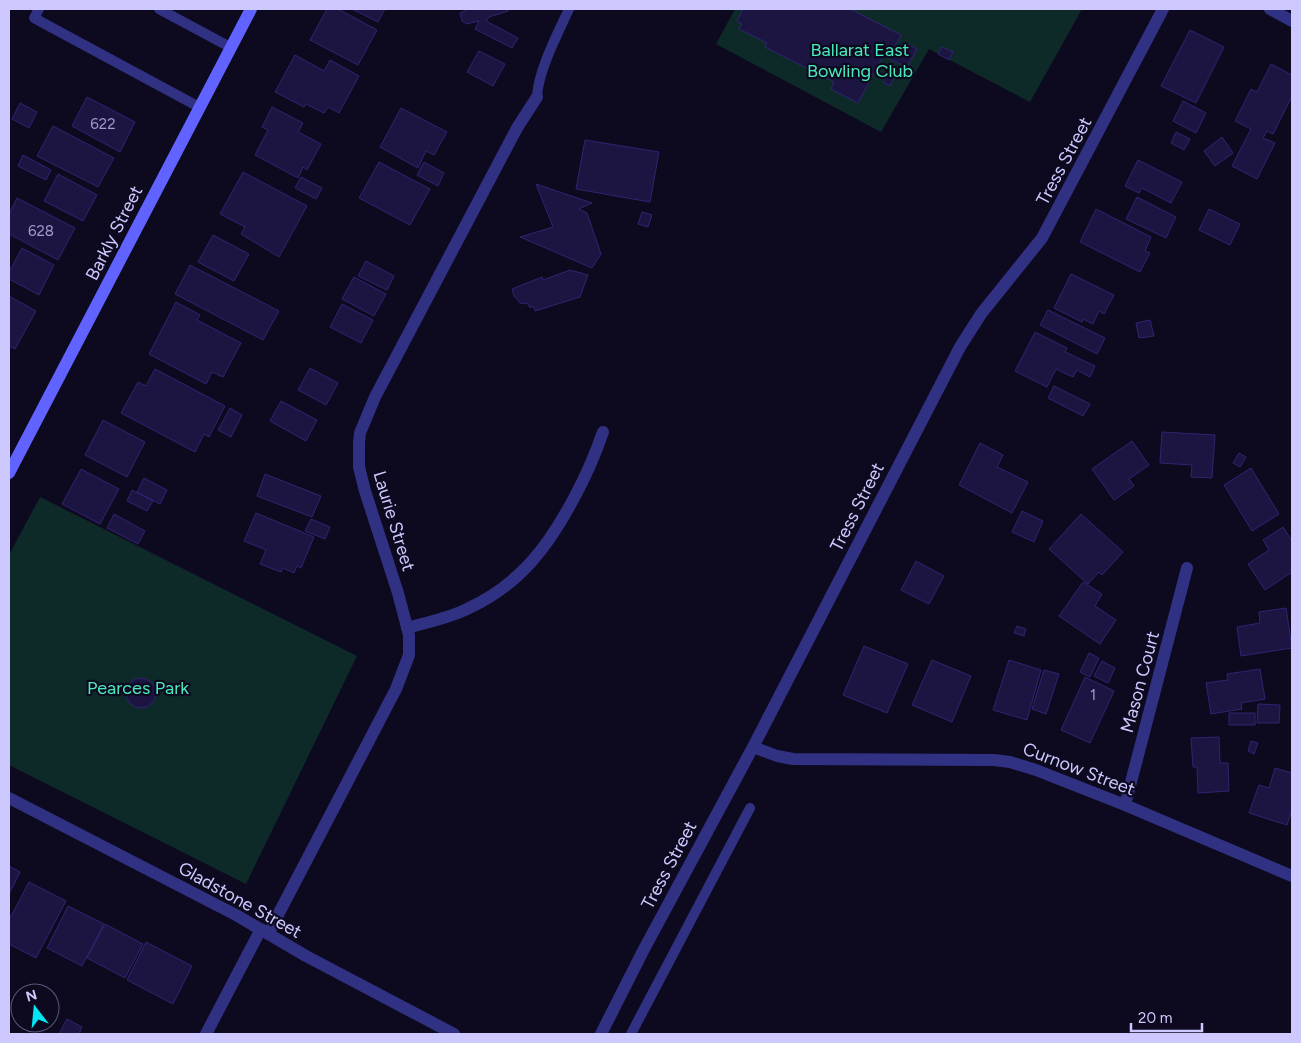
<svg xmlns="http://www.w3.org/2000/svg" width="1301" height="1043" viewBox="0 0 1301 1043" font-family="Figtree,sans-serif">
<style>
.park{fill:#0d2a28}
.building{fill:#1c1542;stroke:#302471}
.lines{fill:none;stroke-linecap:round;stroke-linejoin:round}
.service{stroke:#313183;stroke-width:10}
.minor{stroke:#313183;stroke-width:12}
.secondary{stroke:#6063ff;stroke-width:12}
.labels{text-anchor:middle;stroke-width:4.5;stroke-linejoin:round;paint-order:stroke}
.number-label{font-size:15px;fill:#a19cd0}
.park-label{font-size:18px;fill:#4aeabb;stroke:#0d0a20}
.street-label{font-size:18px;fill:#cdc9ff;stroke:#0d0a20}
</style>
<rect width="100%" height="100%" fill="#0d0a20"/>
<!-- park -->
<path class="park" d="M 735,9 L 1082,9 L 1030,102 L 929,49 L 881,132 L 716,44 Z
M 40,497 L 357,656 L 246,884 L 9,765 L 9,555 Z"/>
<!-- building -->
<path class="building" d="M 327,9 L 338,9 L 377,30 L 358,65 L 310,40 Z
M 352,9 L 385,9 L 378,22 Z
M 464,9 L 507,9 L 508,11 L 489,17 L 486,21 L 518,38 L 512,48 L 475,29 L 479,21 L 466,24 L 462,21 L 460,13 L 465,11 Z
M 743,9 L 850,9 L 901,35 L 894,48 L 901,51 L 906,43 L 917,49 L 907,67 L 883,56 L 858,103 L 831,89 L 834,82 L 765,47 L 767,43 L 739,29 L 742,24 L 737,21 Z
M 1190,30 L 1224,47 L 1196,103 L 1161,86 Z
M 942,47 L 953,52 L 949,60 L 938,54 Z
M 479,51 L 505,64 L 493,86 L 467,72 Z
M 295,55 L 324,71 L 330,60 L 359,76 L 339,113 L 328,107 L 324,113 L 306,104 L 304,107 L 275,92 Z
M 1271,64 L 1292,75 L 1292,96 L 1273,134 L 1267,131 L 1263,138 L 1275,143 L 1257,179 L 1232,166 L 1251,129 L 1235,121 L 1251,89 L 1257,92 Z
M 888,73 L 895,76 L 890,86 L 883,82 Z
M 87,97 L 135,122 L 120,152 L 72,126 Z
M 1183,101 L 1206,113 L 1196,133 L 1173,121 Z
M 20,103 L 37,112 L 29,128 L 12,119 Z
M 272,107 L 303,123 L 298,132 L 321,144 L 307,170 L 303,167 L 298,178 L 255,155 L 268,130 L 262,127 Z
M 401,108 L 447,132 L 434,155 L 426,151 L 418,168 L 380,147 Z
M 53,126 L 114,158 L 98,187 L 37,156 Z
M 1176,132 L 1190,139 L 1184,150 L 1171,143 Z
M 1222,137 L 1233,153 L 1215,166 L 1204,151 Z
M 585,140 L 659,152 L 650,202 L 576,189 Z
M 23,155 L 51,170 L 46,180 L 18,166 Z
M 1138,160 L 1182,182 L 1171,203 L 1142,188 L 1139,193 L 1125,186 Z
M 379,162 L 430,189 L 410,225 L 359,198 Z
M 424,162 L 444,173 L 438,186 L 417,175 Z
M 243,172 L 307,206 L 279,257 L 241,234 L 245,227 L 220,214 Z
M 58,174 L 97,195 L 83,221 L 44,201 Z
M 301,177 L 322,188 L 316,199 L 295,188 Z
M 536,184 L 592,203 L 579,209 L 587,213 L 601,254 L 592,268 L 520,237 L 553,227 Z
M 1137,197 L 1176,217 L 1166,238 L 1126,219 Z
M 17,198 L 75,228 L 58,260 L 9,234 L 9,214 Z
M 1096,209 L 1151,237 L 1145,251 L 1150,253 L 1140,272 L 1080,242 Z
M 1209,209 L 1240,224 L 1230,245 L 1199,230 Z
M 642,212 L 652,215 L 648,227 L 638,224 Z
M 213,235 L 249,254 L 234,281 L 198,262 Z
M 22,248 L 54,265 L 39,295 L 9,279 L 9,272 Z
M 366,261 L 394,276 L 387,290 L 358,276 Z
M 190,265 L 279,311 L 263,340 L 175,294 Z
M 570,270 L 588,275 L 580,297 L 535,311 L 534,307 L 529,307 L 529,304 L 520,303 L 514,296 L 512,289 L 542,277 L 543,280 Z
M 1071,274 L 1114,295 L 1104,314 L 1099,311 L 1093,324 L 1083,319 L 1082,322 L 1054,308 Z
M 354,277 L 386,294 L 374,316 L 342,299 Z
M 9,296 L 36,311 L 15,349 L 9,346 Z
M 176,302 L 200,315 L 197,320 L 241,343 L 223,377 L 212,372 L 206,384 L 149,354 Z
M 342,304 L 373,320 L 361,343 L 330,327 Z
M 1048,310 L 1105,338 L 1097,354 L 1040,325 Z
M 1150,320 L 1154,336 L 1139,338 L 1136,323 Z
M 1035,332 L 1067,348 L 1065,352 L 1095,366 L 1090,377 L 1077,370 L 1073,377 L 1056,369 L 1047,387 L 1015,371 Z
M 310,368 L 338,383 L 326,405 L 298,390 Z
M 155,369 L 225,406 L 209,437 L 204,434 L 195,452 L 121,413 L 138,382 L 146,386 Z
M 1054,386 L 1090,404 L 1083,416 L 1048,398 Z
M 281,401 L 317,420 L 306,441 L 270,421 Z
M 230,408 L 242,415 L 231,437 L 218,430 Z
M 103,420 L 145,442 L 127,477 L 85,455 Z
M 1162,432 L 1215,435 L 1212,478 L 1191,477 L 1192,465 L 1160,463 Z
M 1132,441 L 1149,465 L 1129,479 L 1134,486 L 1114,500 L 1092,469 Z
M 980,443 L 1003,455 L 997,467 L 1028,482 L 1012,513 L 959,485 Z
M 1239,453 L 1246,457 L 1240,467 L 1233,463 Z
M 1251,468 L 1279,514 L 1252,531 L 1224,485 Z
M 81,469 L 119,489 L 100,524 L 62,504 Z
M 265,474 L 321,496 L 312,517 L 257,496 Z
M 144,478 L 167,490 L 160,504 L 137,492 Z
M 132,490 L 153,501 L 147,511 L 127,501 Z
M 1022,511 L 1043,521 L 1034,542 L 1012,532 Z
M 256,513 L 314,537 L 301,568 L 297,566 L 294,573 L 283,568 L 281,572 L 260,564 L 266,550 L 244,541 Z
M 114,514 L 145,531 L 138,544 L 107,528 Z
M 1081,514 L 1123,552 L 1102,575 L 1099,572 L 1088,584 L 1049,549 Z
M 311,519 L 330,527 L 325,539 L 305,531 Z
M 1283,527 L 1292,541 L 1292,572 L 1265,590 L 1248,564 L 1269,550 L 1263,540 Z
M 916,561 L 944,576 L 929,604 L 901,590 Z
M 1083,582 L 1102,594 L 1095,606 L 1116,620 L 1100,644 L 1059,616 Z
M 1286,608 L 1292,648 L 1241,656 L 1237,627 L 1260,623 L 1259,612 Z
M 1017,626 L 1026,629 L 1024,636 L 1014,633 Z
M 864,646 L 908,664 L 887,713 L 843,695 Z
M 1089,653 L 1099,658 L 1090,677 L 1080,672 Z
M 932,660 L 971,676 L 952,722 L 912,705 Z
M 1009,660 L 1041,670 L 1027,720 L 993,710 Z
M 1102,661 L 1115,668 L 1108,683 L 1094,676 Z
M 1260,669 L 1265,699 L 1241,703 L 1242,709 L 1211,714 L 1206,683 L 1228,680 L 1227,674 Z
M 1044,670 L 1059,674 L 1046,714 L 1032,709 Z
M 1085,677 L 1114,691 L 1090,743 L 1061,730 Z
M126 693a15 15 0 1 1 30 0a15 15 0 1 1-30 0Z
M 1258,704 L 1280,705 L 1279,723 L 1257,723 Z
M 1229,713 L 1255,713 L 1255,725 L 1229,725 Z
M 1219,737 L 1220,763 L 1228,763 L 1229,791 L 1198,793 L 1197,767 L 1193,767 L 1191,738 Z
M 1251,741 L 1258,743 L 1254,754 L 1248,751 Z
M 1275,768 L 1292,773 L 1292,810 L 1287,825 L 1249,813 L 1259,785 L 1269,788 Z
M 9,866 L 20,872 L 9,894 Z
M 29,882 L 66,901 L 36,958 L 9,944 L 9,920 Z
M 68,906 L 104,924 L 82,966 L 47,948 Z
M 105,924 L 143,944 L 125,978 L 87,958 Z
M 146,942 L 192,966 L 173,1004 L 127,980 Z
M 67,1019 L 82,1027 L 79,1034 L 59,1034 Z"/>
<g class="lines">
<!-- service -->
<path class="service" d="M 39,9 L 34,18 L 199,107
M 159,9 L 230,47
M 537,97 C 538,71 558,33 569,9
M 631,1034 L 750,808"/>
<!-- minor -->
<path class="minor" d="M 1270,9 L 1292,21
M 407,628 C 428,622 450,618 469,608 C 520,584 548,547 574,498 C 586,476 595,455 603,432
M 753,747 L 777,756 L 793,759 L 994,760 L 1010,762 L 1036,770 L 1125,805 L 1292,876
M 9,798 L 236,915 L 306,956 L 454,1034
M 1125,805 L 1187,568
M 268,934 L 396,689 L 409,655 L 409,635 L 398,593 L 365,491 L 359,467 L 359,443 L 360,433 L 375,397 L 517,128 L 537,97
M 206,1034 L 261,929
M 601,1034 L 643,951 L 753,747 L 960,347 L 981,314 L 1042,238 L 1163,9"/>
<!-- secondary -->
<path class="secondary" d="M 9,473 L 251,9"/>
</g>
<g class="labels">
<!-- number labels -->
<g class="number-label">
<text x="103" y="129">622</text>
<text x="41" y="236">628</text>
<text x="1093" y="700">1</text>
</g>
<!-- park labels -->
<g class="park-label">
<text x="860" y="56">Ballarat East<tspan x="860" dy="21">Bowling Club</tspan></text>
<text x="138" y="694">Pearces Park</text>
</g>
<!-- street labels -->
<g class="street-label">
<text transform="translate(1064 161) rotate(-62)" y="6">Tress Street</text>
<text transform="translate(114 233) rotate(-63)" y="6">Barkly Street</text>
<text transform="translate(857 507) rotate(-63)" y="6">Tress Street</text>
<text transform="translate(394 521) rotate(73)" y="6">Laurie Street</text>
<text transform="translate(1140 682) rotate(-75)" y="6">Mason Court</text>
<text transform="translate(1079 769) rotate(21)" y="6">Curnow Street</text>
<text transform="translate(669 865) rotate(-62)" y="6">Tress Street</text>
<text transform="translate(240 900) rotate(29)" y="6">Gladstone Street</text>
</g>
</g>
<!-- border -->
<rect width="1301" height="1043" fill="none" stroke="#cdc9ff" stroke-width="20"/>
<!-- north arrow -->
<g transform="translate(35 1008) rotate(344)"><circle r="24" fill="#0d0a20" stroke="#5a5679"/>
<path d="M0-4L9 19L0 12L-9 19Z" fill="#00e7f4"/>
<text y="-8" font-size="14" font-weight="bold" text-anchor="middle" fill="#cdc9ff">N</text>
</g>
<!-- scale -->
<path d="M1131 1023v8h71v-8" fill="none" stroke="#cdc9ff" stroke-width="2.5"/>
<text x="1138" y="1023" font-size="15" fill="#cdc9ff" stroke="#0d0a20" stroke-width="4" paint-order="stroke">20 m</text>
</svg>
